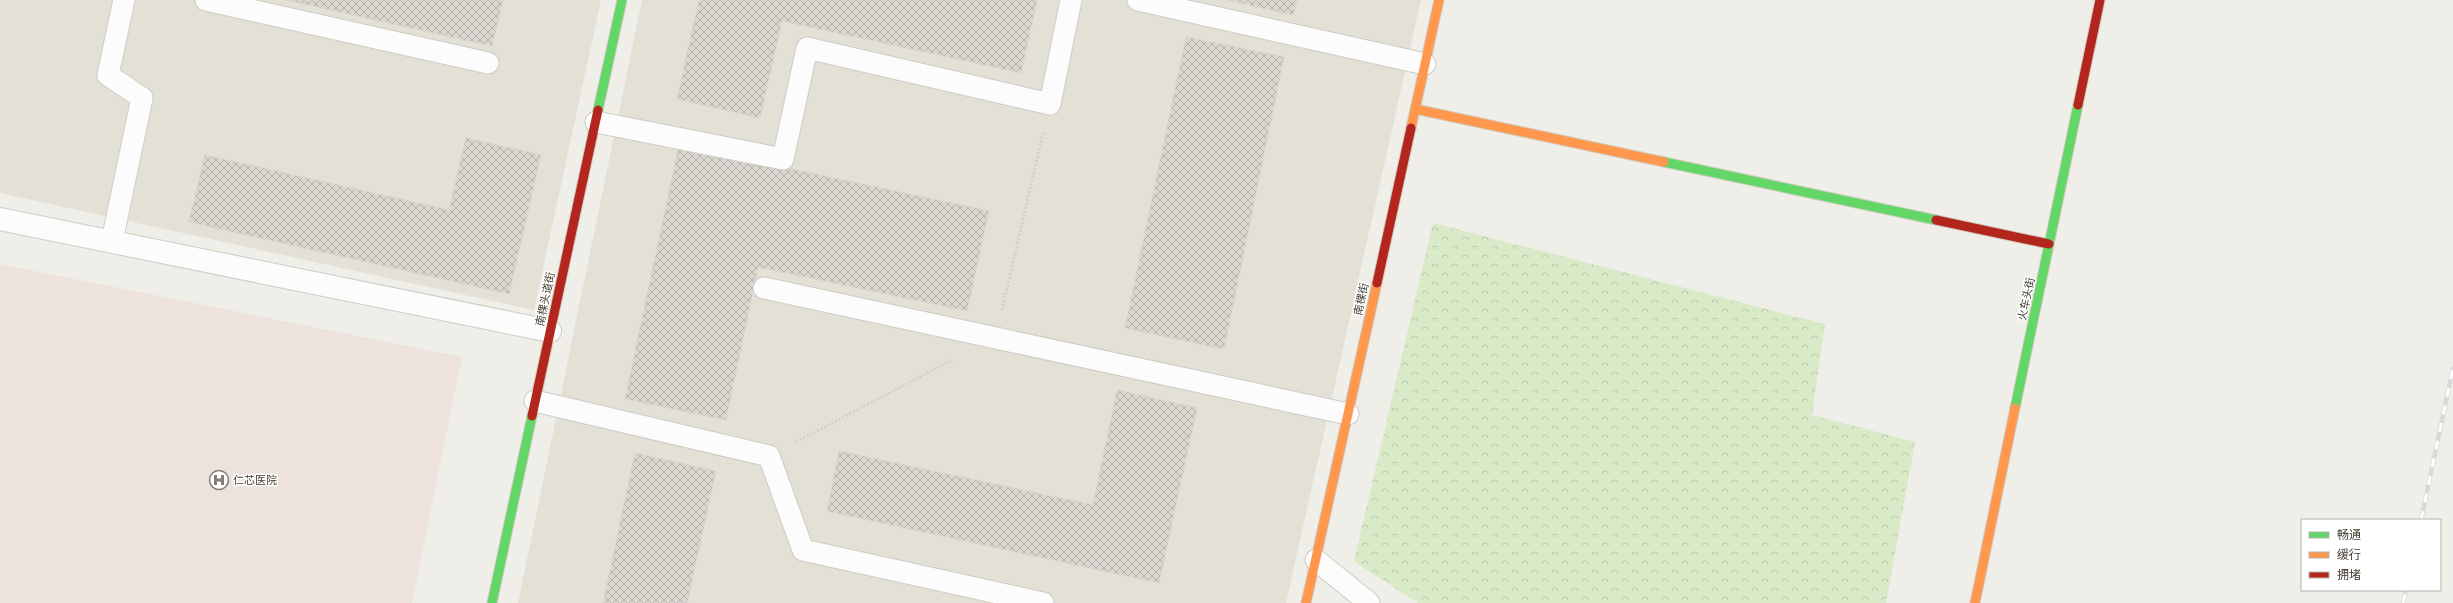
<svg xmlns="http://www.w3.org/2000/svg" width="2453" height="603" viewBox="0 0 2453 603" font-family="Commissioner,'Noto Sans SC',sans-serif">
<style>
.residential{fill:#e3e0d5}
.medical{fill:#eee2dc}
.forest{fill:url(#forest-crowns)}
.building{fill:url(#building-cross-hatch);stroke:#d7d5ce}
.lines{fill:none;stroke-linecap:round;stroke-linejoin:round}
.lane-casing{stroke:#cdccc5;stroke-width:23}
.street-casing{stroke:#cdccc5;stroke-width:24}
.fast-casing{stroke:#cfccbf;stroke-width:11}
.slow-casing{stroke:#cfccbf;stroke-width:11}
.jam-casing{stroke:#cfccbf;stroke-width:11}
.path{stroke:#d1cec9;stroke-width:2.5;stroke-dasharray:2 2;stroke-linecap:butt}
.lane{stroke:#fdfcfc;stroke-width:21}
.street{stroke:#fdfcfc;stroke-width:22}
.fast{stroke:#63d668;stroke-width:9}
.slow{stroke:#ff974d;stroke-width:9}
.jam{stroke:#b3261e;stroke-width:9}
.rail-casing{stroke:#d9d9d8;stroke-width:4.5}
.rail{stroke:#fff;stroke-width:3;stroke-dasharray:9;stroke-linecap:butt}
.labels{text-anchor:middle;stroke-width:3;stroke-linejoin:round;paint-order:stroke}
.street-label{font-size:11px;fill:#454034;stroke:#fff}
.poi-label{font-size:11px;fill:#454034;stroke:#fff;text-anchor:start}
</style>
<defs>
<pattern id="forest-crowns" width="20" height="18" patternUnits="userSpaceOnUse"><rect width="20" height="18" fill="#d8eac8"/><path d="M2 6a3 3 0 1 1 6 0M12 15a3 3 0 1 1 6 0" fill="none" stroke="#bbcaac"/></pattern>
<pattern id="building-cross-hatch" width="8" height="8" patternUnits="userSpaceOnUse"><rect width="8" height="8" fill="#d9d7d0"/><path d="M0 0l8 8M0 8l8-8" fill="none" stroke="#b2b0aa"/></pattern>
</defs>
<rect width="100%" height="100%" fill="#efeee8"/>
<!-- residential -->
<path class="residential" d="M 0,0 L 601,0 L 534,310 L 0,193 Z
M 642,0 L 1421,0 L 1286,603 L 518,603 Z"/>
<!-- medical -->
<path class="medical" d="M 0,264 L 462,357 L 412,603 L 0,603 Z"/>
<!-- forest -->
<path class="forest" d="M 1433,223 L 1825,324 L 1812,415 L 1915,442 L 1886,603 L 1418,603 L 1354,561 Z"/>
<!-- building -->
<path class="building" d="M 286,0 L 503,0 L 492,46 Z
M 699,0 L 1037,0 L 1021,73 L 782,21 L 760,118 L 677,99 Z
M 1227,0 L 1297,0 L 1293,15 Z
M 1186,37 L 1284,57 L 1224,349 L 1125,328 Z
M 466,138 L 541,155 L 509,294 L 189,222 L 205,155 L 449,210 Z
M 679,145 L 989,211 L 967,311 L 758,267 L 726,420 L 625,399 Z
M 1117,390 L 1197,408 L 1159,583 L 827,511 L 839,451 L 1093,505 Z
M 635,453 L 716,471 L 687,603 L 603,603 Z"/>
<g class="lines">
<!-- lane casing -->
<g class="lane-casing">
<path id="lane" d="M 206,0 L 488,63
M 1138,0 L 1425,64
M 596,122 L 783,159 L 807,48 L 1050,104 L 1071,0
M 112,241 L 142,98 L 108,75 L 124,0
M 764,288 L 1348,414
M 535,401 L 769,456 L 803,550 L 1043,603
M 1316,560 L 1369,603"/>
</g>
<!-- street casing -->
<g class="street-casing">
<path id="street" d="M 0,219 L 550,331"/>
</g>
<!-- fast casing -->
<g class="fast-casing">
<path id="fast" d="M 598,110 L 622,0
M 1664,162 L 1936,220
M 2015,408 L 2078,105
M 492,603 L 532,416"/>
</g>
<!-- slow casing -->
<g class="slow-casing">
<path id="slow" d="M 1415,109 L 1664,162
M 1411,128 L 1439,0
M 1306,603 L 1377,283
M 1975,603 L 2015,408"/>
</g>
<!-- jam casing -->
<g class="jam-casing">
<path id="jam" d="M 2078,105 L 2100,0
M 1936,220 L 2049,244
M 1377,283 L 1411,128
M 532,416 L 598,110"/>
</g>
<!-- path -->
<path class="path" d="M 1002,310 L 1043,133
M 796,442 L 952,360"/>
<!-- lane -->
<use href="#lane" class="lane"/>
<!-- street -->
<use href="#street" class="street"/>
<!-- fast -->
<use href="#fast" class="fast"/>
<!-- slow -->
<use href="#slow" class="slow"/>
<!-- jam -->
<use href="#jam" class="jam"/>
<!-- rail casing -->
<g class="rail-casing">
<path id="rail" d="M 2421,520 L 2453,368
M 2403,603 L 2406,590"/>
</g>
<!-- rail -->
<use href="#rail" class="rail"/>
</g>
<!-- icons -->
<defs>
<g id="hospital-ring" transform="scale(1)"><circle r="9.5" fill="#fff" stroke="#807d73" stroke-width="1.5"/><path d="M-5-5h3v3.5h4V-5h3V5h-3V1.5h-4V5h-3Z" fill="#807d73"/></g>
</defs>
<g fill-rule="evenodd">
<use href="#hospital-ring" x="219" y="480"/>
</g>
<g class="labels">
<!-- street labels -->
<g class="street-label">
<text transform="translate(545 299) rotate(-78)" y="4">南棵头道街</text>
<text transform="translate(1361 299) rotate(-78)" y="4">南棵街</text>
<text transform="translate(2026 299) rotate(-78)" y="4">火车头街</text>
</g>
<!-- poi labels -->
<g class="poi-label">
<text x="233" y="484">仁芯医院</text>
</g>
</g>
<!-- legend -->
<rect x="2301" y="519" width="140" height="72" fill="#ffffff" stroke="#b5b3ae"/>
<rect x="2309" y="532" width="20" height="6" fill="#63d668" stroke="#b5b3ae"/>
<text x="2337" y="539" font-size="12" fill="#454034">畅通</text>
<rect x="2309" y="552" width="20" height="6" fill="#ff974d" stroke="#b5b3ae"/>
<text x="2337" y="559" font-size="12" fill="#454034">缓行</text>
<rect x="2309" y="572" width="20" height="6" fill="#b3261e" stroke="#b5b3ae"/>
<text x="2337" y="579" font-size="12" fill="#454034">拥堵</text>
</svg>
